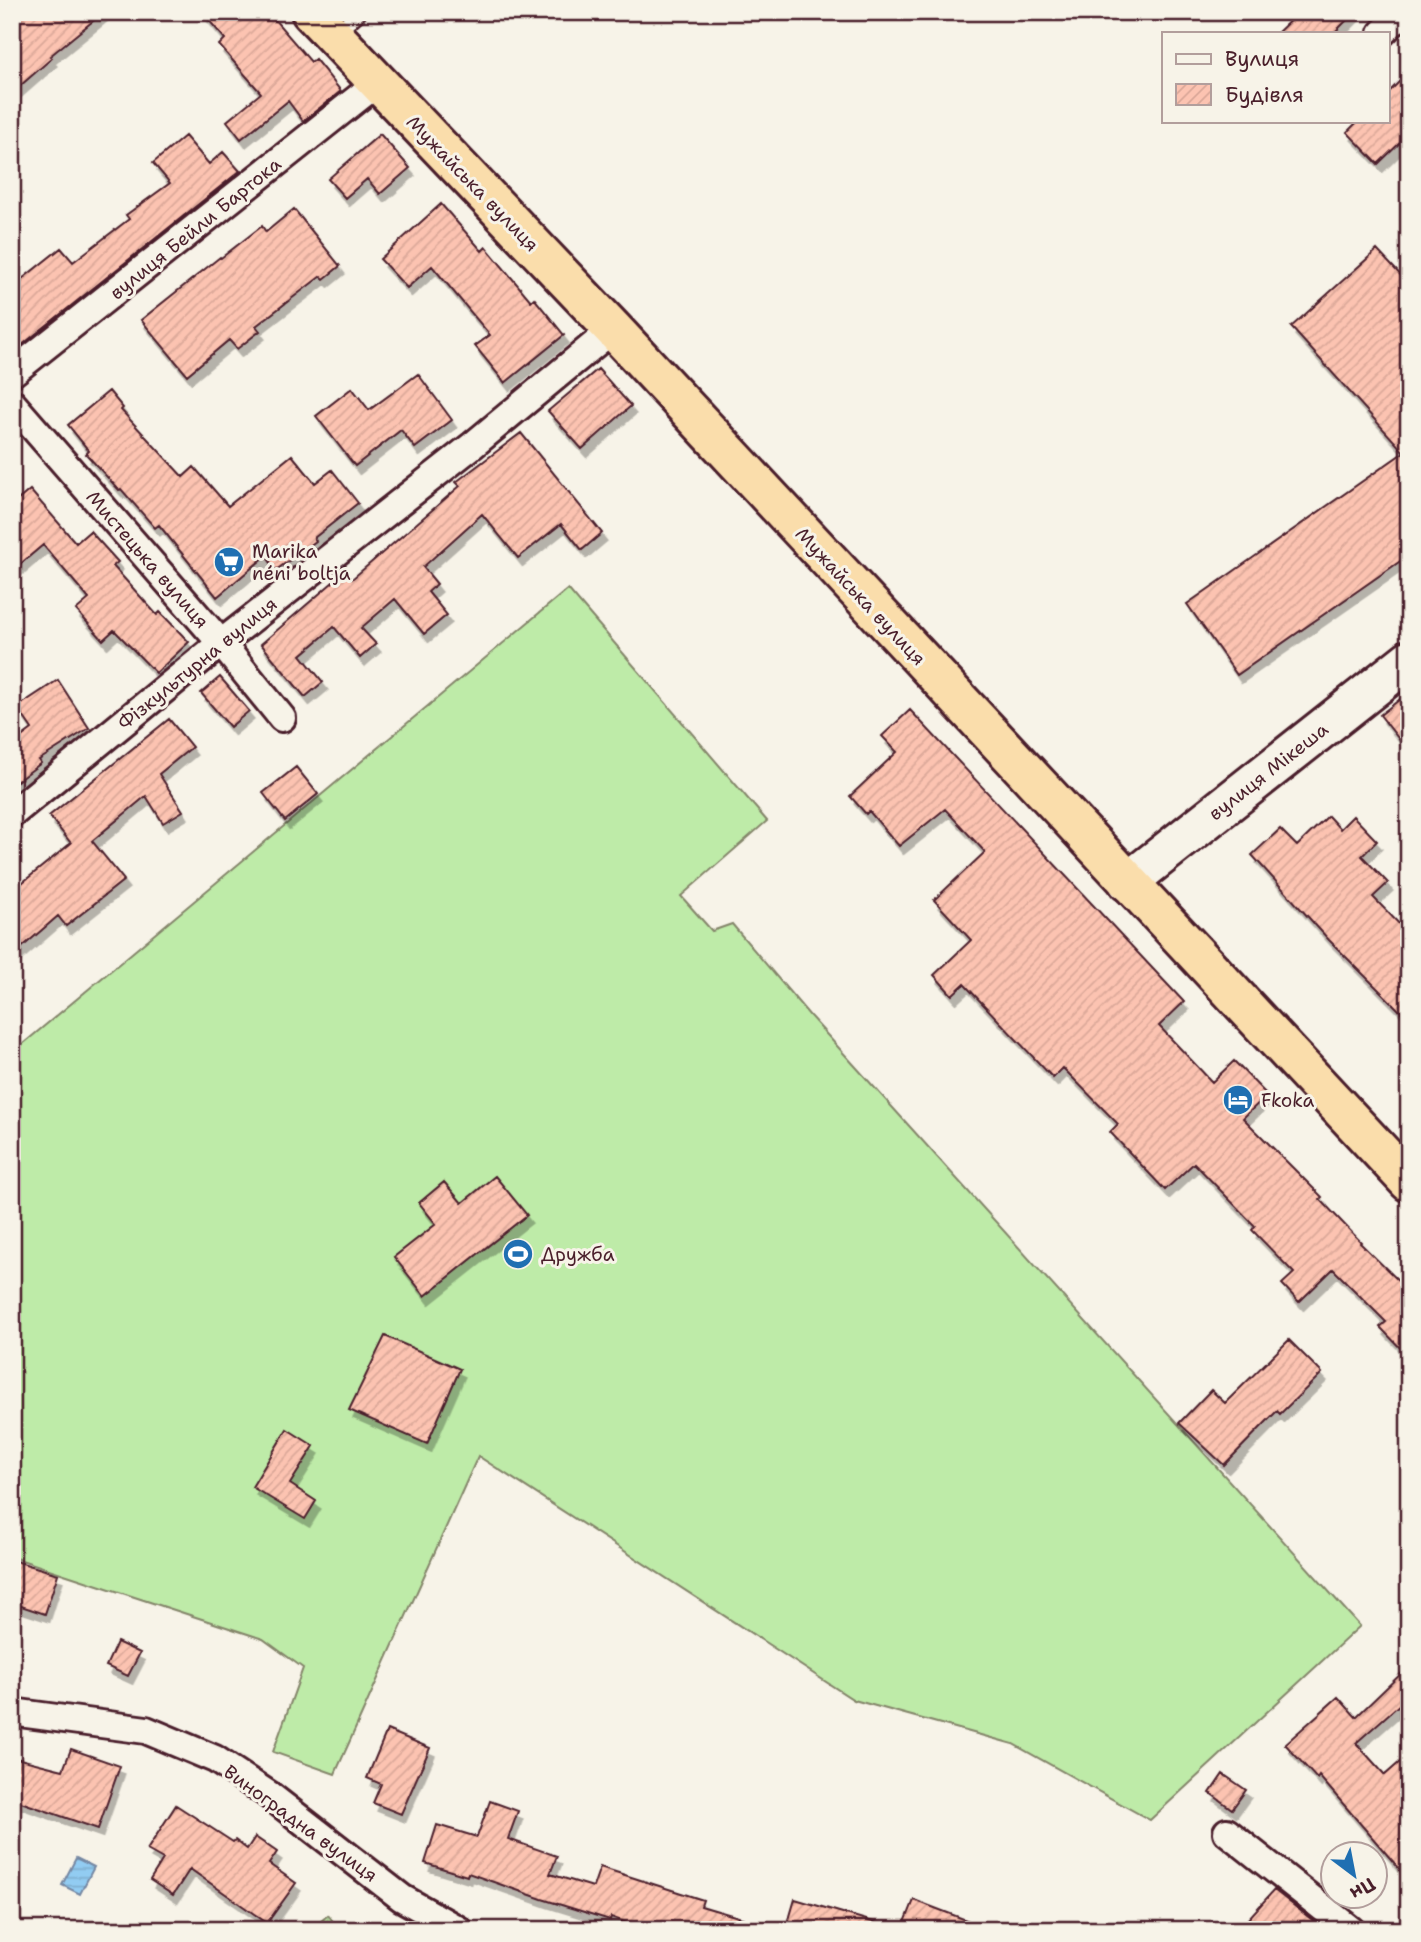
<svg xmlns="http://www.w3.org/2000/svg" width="1421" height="1942" viewBox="0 0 1421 1942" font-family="'Shantell Sans',sans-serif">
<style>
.park{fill:url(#park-tufts);stroke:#84856a;stroke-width:2}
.pitch{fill:#beeba8;stroke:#84856a;stroke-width:2}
.water{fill:url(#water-rules);stroke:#7587a2;stroke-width:2}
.building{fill:url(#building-hatch);stroke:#4a1f2b;stroke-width:2;filter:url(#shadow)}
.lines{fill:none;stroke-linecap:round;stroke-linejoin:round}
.lane-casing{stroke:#4a1f2b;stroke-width:19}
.street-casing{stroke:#4a1f2b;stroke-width:32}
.secondary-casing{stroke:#4a1f2b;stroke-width:44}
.highway-casing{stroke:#4a1f2b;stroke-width:44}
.lane{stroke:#f7f3e8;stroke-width:14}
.street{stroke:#f7f3e8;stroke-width:26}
.secondary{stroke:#f7f3e8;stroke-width:38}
.highway{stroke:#faddab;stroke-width:38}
.labels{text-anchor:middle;stroke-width:6;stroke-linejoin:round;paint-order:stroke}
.street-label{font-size:19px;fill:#4a1f2b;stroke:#f7f3e8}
.poi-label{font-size:19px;fill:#4a1f2b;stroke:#f7f3e8;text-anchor:start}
</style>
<defs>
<pattern id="park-tufts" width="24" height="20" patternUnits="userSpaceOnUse" patternTransform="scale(1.75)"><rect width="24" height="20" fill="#beeba8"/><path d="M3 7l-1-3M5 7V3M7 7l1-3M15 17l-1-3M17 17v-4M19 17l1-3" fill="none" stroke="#a5c991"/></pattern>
<pattern id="water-rules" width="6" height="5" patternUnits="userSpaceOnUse" patternTransform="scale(1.75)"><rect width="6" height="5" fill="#92ccf2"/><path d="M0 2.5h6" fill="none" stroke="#7fafd0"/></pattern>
<pattern id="building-hatch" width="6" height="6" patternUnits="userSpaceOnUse" patternTransform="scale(1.75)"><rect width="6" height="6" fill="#fcc3b1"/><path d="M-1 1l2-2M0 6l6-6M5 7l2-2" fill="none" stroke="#daa798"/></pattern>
<filter id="shadow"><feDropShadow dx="4.5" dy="8" stdDeviation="0" flood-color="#0004"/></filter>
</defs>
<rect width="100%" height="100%" fill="#f7f3e8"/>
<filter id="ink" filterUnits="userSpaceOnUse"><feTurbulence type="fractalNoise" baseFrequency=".0143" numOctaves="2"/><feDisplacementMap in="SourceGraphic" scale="14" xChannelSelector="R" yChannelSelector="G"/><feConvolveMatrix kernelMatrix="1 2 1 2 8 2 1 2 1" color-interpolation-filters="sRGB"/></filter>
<g filter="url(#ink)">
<!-- park -->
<path class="park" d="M 328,1915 L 340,1930 L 311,1930 Z"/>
<!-- pitch -->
<path class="pitch" d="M 568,589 L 767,821 L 681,896 L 712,931 L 732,924 L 810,1016 L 1360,1626 L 1150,1820 L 1013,1744 L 854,1700 L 478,1456 L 335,1774 L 273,1752 L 303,1668 L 263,1639 L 12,1557 L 12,1053 Z"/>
<!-- water -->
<path class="water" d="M 76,1858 L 94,1867 L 80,1894 L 62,1885 Z"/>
<!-- building -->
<path class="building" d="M 12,12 L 104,12 L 50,56 L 52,58 L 12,93 Z
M 202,12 L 268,12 L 311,62 L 315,59 L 341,91 L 303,121 L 288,101 L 241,139 L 227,121 L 261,93 L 219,45 L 225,39 Z
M 1299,12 L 1355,12 L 1334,33 L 1277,33 Z
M 1409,72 L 1409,134 L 1378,164 L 1347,132 L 1358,121 L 1388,121 L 1388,93 Z
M 380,134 L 410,168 L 380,194 L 367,179 L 345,198 L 328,179 Z
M 185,136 L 209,164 L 223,152 L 240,171 L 12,353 L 12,287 L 61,248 L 73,262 L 129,219 L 126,215 L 170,183 L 153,163 Z
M 441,204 L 482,251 L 486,247 L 531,301 L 534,298 L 564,335 L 505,383 L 475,346 L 490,335 L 432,266 L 407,288 L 380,259 Z
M 294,209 L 340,266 L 324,279 L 321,276 L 256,326 L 260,331 L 237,349 L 229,340 L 187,375 L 141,320 L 220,257 L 221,258 L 262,226 L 266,232 Z
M 1377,250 L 1409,284 L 1409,555 L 1237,675 L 1187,604 L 1404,452 L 1291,327 Z
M 598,369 L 631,406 L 582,449 L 548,411 Z
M 418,374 L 452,420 L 415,448 L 401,430 L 355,466 L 316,416 L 352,388 L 369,410 Z
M 109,391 L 123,408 L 121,410 L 183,477 L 194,467 L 228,506 L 292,455 L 315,483 L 332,470 L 358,503 L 314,538 L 316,541 L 276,570 L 266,556 L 217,597 L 159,525 L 155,528 L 121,489 L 119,490 L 86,454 L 89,451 L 68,425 Z
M 521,433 L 602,533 L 582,550 L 561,524 L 518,558 L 482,514 L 423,567 L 437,584 L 428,592 L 447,615 L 424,634 L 395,599 L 361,628 L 376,644 L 360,658 L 334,627 L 301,655 L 323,682 L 305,697 L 261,644 L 340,576 L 349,576 L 352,579 L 460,486 L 456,482 Z
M 30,490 L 76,543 L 90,531 L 118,562 L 113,566 L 157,615 L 160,612 L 189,642 L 156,673 L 114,630 L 103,640 L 76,610 L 89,599 L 43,545 L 12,571 L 12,505 Z
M 220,677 L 249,711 L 230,727 L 201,693 Z
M 58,680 L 89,728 L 39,760 L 41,763 L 12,785 L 12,744 L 32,729 L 17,707 Z
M 1409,692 L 1409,752 L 1380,715 Z
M 910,710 L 1184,1002 L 1159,1026 L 1212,1082 L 1234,1061 L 1267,1095 L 1243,1118 L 1322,1197 L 1320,1199 L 1361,1242 L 1360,1243 L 1409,1291 L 1409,1357 L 1380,1327 L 1386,1322 L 1333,1269 L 1299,1302 L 1282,1284 L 1294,1273 L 1252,1230 L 1255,1226 L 1194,1163 L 1165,1190 L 1110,1132 L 1118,1124 L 1063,1068 L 1053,1078 L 964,984 L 952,995 L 934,975 L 971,940 L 934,900 L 985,852 L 945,809 L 899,846 L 869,811 L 866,814 L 850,796 L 897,752 L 882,736 Z
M 169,719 L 192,747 L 159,774 L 183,811 L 163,823 L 146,796 L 92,841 L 124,880 L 66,926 L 58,916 L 12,956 L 12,891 L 71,843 L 49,816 Z
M 296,767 L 318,794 L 285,821 L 263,793 Z
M 1328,816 L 1340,829 L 1353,816 L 1377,841 L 1362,856 L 1388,883 L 1373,897 L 1409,934 L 1409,1020 L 1329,940 L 1252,855 L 1280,829 L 1297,846 Z
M 495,1176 L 527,1215 L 425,1296 L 394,1257 L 436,1224 L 419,1203 L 444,1182 L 462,1203 Z
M 385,1336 L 460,1369 L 427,1444 L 349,1410 Z
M 1289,1340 L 1322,1373 L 1280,1414 L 1277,1411 L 1224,1465 L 1179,1423 L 1211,1390 L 1225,1403 Z
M 287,1429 L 314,1446 L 290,1484 L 316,1501 L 305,1519 L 252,1487 Z
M 12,1560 L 58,1574 L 45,1614 L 12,1603 Z
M 117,1642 L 140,1653 L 128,1676 L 106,1666 Z
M 1409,1666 L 1409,1696 L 1356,1743 L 1385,1775 L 1409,1754 L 1409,1880 L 1319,1776 L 1317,1779 L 1285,1744 L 1338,1697 L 1356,1717 Z
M 387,1730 L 430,1748 L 401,1814 L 373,1803 L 381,1784 L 367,1778 Z
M 71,1749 L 120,1766 L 98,1829 L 12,1799 L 12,1757 L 63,1770 Z
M 1223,1774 L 1246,1790 L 1232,1809 L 1210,1793 Z
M 490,1801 L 518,1811 L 508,1839 L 557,1856 L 550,1874 L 593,1887 L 600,1867 L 703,1900 L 701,1906 L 762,1924 L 761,1930 L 646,1930 L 611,1917 L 610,1920 L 542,1899 L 468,1873 L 467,1876 L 425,1863 L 437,1825 L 477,1837 Z
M 176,1805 L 233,1842 L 235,1840 L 247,1849 L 255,1837 L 277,1852 L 269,1864 L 296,1883 L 267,1923 L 190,1869 L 173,1895 L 150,1880 L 163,1859 L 147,1850 Z
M 1274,1890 L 1325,1930 L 1238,1930 Z
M 795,1899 L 880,1924 L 879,1930 L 786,1930 Z
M 914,1900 L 987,1928 L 987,1930 L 902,1930 Z"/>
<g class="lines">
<!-- lane casing -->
<g class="lane-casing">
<path id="lane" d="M 334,35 L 359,12"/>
</g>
<!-- street casing -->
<g class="street-casing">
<path id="street" d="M 1382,33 L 1403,12
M 12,373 L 377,83
M 12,403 L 221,643 L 282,718
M 12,814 L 221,643 L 473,445 L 613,329
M 12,1712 L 146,1730 L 215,1759 L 268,1794 L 402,1898 L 459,1930
M 1227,1832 L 1351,1930"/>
</g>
<!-- secondary casing -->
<g class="secondary-casing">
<path id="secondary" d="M 1128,882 L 1409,660"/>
</g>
<!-- highway casing -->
<g class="highway-casing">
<path id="highway" d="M 311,12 L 613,329 L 1409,1182"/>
</g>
<!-- lane -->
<use href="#lane" class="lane"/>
<!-- street -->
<use href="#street" class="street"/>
<!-- secondary -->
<use href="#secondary" class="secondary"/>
<!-- highway -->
<use href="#highway" class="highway"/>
</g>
</g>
<!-- icons -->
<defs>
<g id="supermarket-disc" transform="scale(1.575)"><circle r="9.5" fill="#1f6fb2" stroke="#f7f3e8"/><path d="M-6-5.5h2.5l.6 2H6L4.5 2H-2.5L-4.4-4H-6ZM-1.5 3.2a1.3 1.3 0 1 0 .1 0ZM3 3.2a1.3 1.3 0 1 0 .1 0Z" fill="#fff"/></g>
<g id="hotel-disc" transform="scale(1.575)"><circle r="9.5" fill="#1f6fb2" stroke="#f7f3e8"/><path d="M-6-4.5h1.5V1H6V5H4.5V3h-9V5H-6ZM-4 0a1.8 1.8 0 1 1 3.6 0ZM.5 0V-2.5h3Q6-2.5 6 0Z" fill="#fff"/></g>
<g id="stadium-disc" transform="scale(1.575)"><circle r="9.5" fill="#1f6fb2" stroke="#f7f3e8"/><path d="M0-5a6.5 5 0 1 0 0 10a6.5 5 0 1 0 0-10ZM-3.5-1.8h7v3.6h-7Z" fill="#fff"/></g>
</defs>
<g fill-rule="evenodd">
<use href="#supermarket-disc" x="229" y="562"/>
<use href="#hotel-disc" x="1238" y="1100"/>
<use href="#stadium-disc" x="518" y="1254"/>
</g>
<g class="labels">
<!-- street labels -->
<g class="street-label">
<text transform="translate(473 183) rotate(46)" y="7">Мужайська вулиця</text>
<text transform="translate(195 228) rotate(-39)" y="7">вулиця Бейли Бартока</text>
<text transform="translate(148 559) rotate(49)" y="7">Мистецька вулиця</text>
<text transform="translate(861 596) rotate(47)" y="7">Мужайська вулиця</text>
<text transform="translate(197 663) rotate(-39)" y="7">Фізкультурна вулиця</text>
<text transform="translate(1268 771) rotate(-38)" y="7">вулиця Мікеша</text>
<text transform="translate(301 1823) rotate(36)" y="7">Виноградна вулиця</text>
</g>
<!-- poi labels -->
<g class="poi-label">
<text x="252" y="558">Marika<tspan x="252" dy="22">néni boltja</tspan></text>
<text x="1261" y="1107">Fkoka</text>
<text x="541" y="1261">Дружба</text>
</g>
</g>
<!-- margin -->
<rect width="1421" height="1942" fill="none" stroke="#f7f3e8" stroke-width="42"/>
<rect x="21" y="21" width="1379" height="1900" fill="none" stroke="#4a1f2b" stroke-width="2.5" filter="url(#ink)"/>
<!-- legend -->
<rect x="1162" y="32" width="228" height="91" fill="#f7f3e8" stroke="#b29e9c" stroke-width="2"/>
<rect x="1176" y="54" width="35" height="10" fill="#f7f3e8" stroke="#b29e9c" stroke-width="2"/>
<text x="1225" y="66" font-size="21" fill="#4a1f2b">Вулиця</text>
<rect x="1176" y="84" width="35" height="21" fill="url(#building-hatch)" stroke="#b29e9c" stroke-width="2"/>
<text x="1225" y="102" font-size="21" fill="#4a1f2b">Будівля</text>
<!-- north arrow -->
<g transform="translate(1354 1875) rotate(148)"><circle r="33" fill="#f7f3e8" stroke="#b29e9c" stroke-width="2"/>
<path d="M0-5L12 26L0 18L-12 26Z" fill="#1f6fb2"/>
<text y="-10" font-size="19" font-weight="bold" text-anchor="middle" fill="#4a1f2b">Пн</text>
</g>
</svg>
